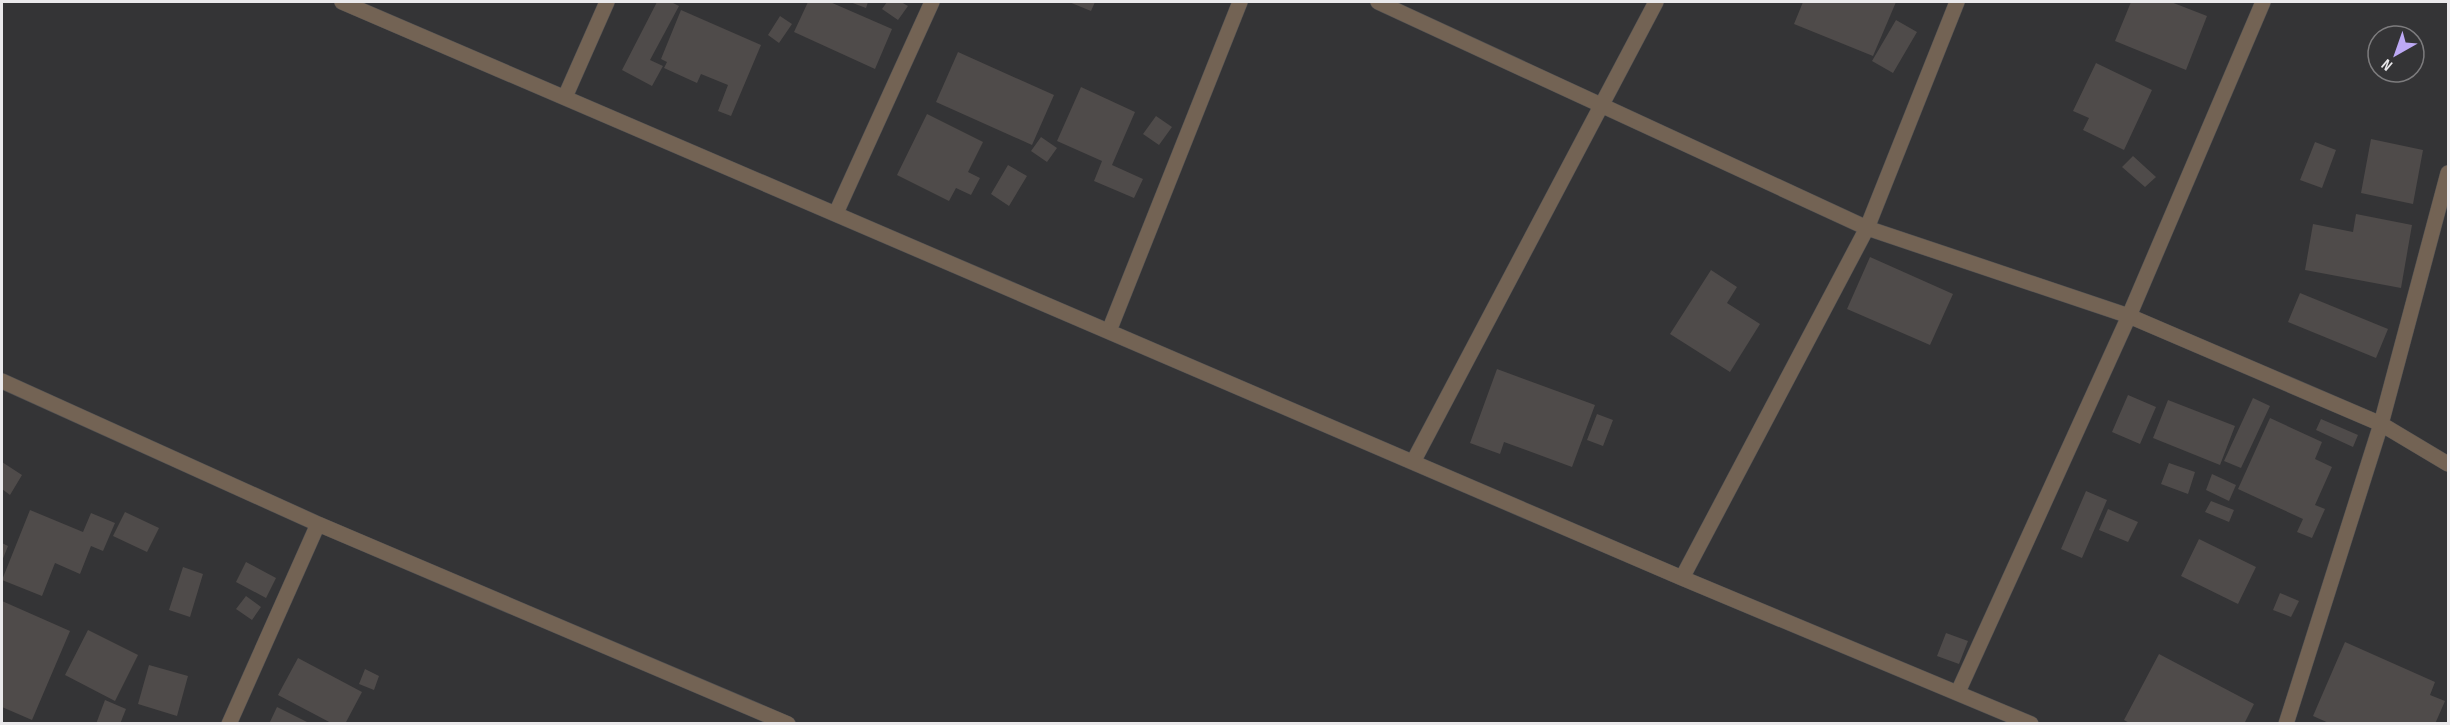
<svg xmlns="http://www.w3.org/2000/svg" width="2450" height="725" viewBox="0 0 2450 725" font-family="'Sofia Sans Condensed',sans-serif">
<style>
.building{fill:#4f4b4a}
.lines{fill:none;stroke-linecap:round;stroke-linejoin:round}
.street-casing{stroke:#515153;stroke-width:16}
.street{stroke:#736354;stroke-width:15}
</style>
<rect width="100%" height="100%" fill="#343436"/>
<!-- building -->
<path class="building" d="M 657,2 L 671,2 L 679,6 L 650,60 L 663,66 L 652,86 L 622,70 Z
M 808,2 L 830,2 L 892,29 L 875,69 L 794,32 Z
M 850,2 L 868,2 L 866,8 Z
M 887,2 L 901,2 L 908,6 L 898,20 L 882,9 Z
M 1069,2 L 1095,2 L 1091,11 Z
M 1803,2 L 1896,2 L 1873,56 L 1794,24 Z
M 2131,2 L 2171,2 L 2207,16 L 2186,70 L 2115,41 Z
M 681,10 L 761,45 L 731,116 L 718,111 L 728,85 L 701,74 L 697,83 L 664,68 L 667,62 L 661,59 Z
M 780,16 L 792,24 L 779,43 L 768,35 Z
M 1896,20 L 1917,32 L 1893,73 L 1872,61 Z
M 958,52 L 1054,95 L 1032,145 L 936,102 Z
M 2096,63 L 2152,90 L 2124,150 L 2083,130 L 2089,118 L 2073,111 Z
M 1081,87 L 1135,112 L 1112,165 L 1143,179 L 1134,198 L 1094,181 L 1102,161 L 1057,141 Z
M 927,114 L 983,142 L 968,172 L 980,178 L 971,195 L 956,188 L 949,201 L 897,175 Z
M 1156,116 L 1172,127 L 1159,145 L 1143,134 Z
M 1041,137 L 1057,148 L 1047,162 L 1031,151 Z
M 2371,139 L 2423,150 L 2413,204 L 2361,193 Z
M 2315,142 L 2336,150 L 2322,188 L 2300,180 Z
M 2133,156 L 2156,177 L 2145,187 L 2122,167 Z
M 1008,165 L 1027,176 L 1009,206 L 991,194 Z
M 2356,214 L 2412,225 L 2401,288 L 2305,270 L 2313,224 L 2353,232 Z
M 1870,257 L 1953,294 L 1930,345 L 1847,309 Z
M 1711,270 L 1737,287 L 1727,303 L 1760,324 L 1730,372 L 1670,334 Z
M 2300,293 L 2388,329 L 2376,358 L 2288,322 Z
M 1497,369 L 1595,405 L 1572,467 L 1504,442 L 1500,454 L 1470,443 Z
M 2128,395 L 2156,407 L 2140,444 L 2112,432 Z
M 2253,398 L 2270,406 L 2241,468 L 2224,461 Z
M 2168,400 L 2235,426 L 2220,465 L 2153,438 Z
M 1597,414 L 1613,420 L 1603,446 L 1587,440 Z
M 2270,418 L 2322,442 L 2315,459 L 2332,467 L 2315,505 L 2325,509 L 2312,538 L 2297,532 L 2303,519 L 2238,489 Z
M 2321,419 L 2358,435 L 2353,447 L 2316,430 Z
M 2,462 L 22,475 L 10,495 L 2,489 Z
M 2169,463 L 2195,472 L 2188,494 L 2161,484 Z
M 2212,474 L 2236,485 L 2229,501 L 2206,490 Z
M 2086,491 L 2107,500 L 2082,558 L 2061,549 Z
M 2211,501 L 2234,510 L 2229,522 L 2205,512 Z
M 2108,509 L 2138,522 L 2128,542 L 2099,530 Z
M 30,510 L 83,532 L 91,513 L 115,523 L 103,551 L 91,546 L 80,574 L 55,563 L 42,596 L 2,580 Z
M 125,512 L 159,528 L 147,552 L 113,536 Z
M 2199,539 L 2256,567 L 2238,604 L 2181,576 Z
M 2,543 L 8,546 L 2,561 Z
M 246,562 L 276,578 L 266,598 L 236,582 Z
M 183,567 L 203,574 L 190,617 L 169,610 Z
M 2280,593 L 2299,601 L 2291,617 L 2273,610 Z
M 246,596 L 261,607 L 252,620 L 236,609 Z
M 2,601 L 70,631 L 32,720 L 2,707 Z
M 88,630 L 138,655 L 115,701 L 65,675 Z
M 1946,633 L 1968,641 L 1959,664 L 1937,656 Z
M 2345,642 L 2435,682 L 2430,695 L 2445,701 L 2435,724 L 2331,724 L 2313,716 Z
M 2159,654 L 2254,704 L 2244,724 L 2131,724 L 2124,720 Z
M 298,658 L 362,692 L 345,724 L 333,724 L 278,695 Z
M 149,665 L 188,676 L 177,716 L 138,704 Z
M 365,669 L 379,676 L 374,690 L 359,684 Z
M 105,700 L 126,709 L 120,724 L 96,724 Z
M 277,707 L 311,724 L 269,724 Z"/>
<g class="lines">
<!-- street casing -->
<g class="street-casing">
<path id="street" d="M 342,2 L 1682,578 L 2031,724
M 1378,2 L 1867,228 L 2129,316 L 2381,424 L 2448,464
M 565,97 L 607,2
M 836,213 L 932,2
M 1109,331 L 1240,2
M 2,381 L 318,524 L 788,724
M 1413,462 L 1656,2
M 1682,578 L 1867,228 L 1957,2
M 1958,692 L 2129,316 L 2263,2
M 229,724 L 318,524
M 2286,724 L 2381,424 L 2448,173"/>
</g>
<!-- street -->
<use href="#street" class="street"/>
</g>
<!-- border -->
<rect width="2450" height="725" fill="none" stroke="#eae9eb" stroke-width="6"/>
<!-- north arrow -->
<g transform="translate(2396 54) rotate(220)"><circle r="28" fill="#343436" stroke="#7d7c7e" stroke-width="1.5"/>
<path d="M0-4.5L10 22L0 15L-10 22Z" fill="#bda9f5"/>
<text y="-9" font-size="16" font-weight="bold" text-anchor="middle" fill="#eae9eb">N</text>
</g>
</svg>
